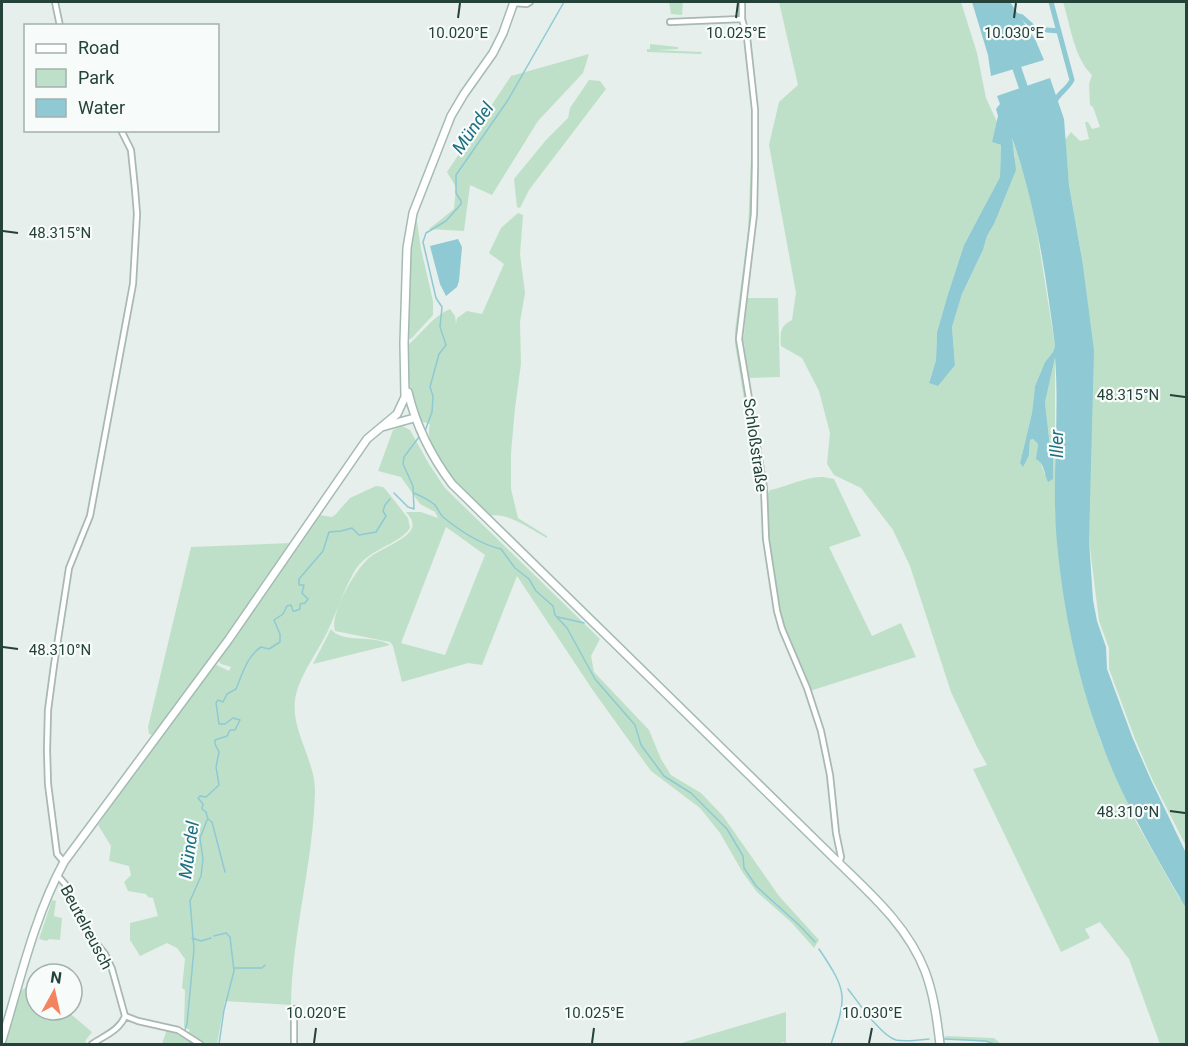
<svg xmlns="http://www.w3.org/2000/svg" width="1188" height="1046" viewBox="0 0 1188 1046" font-family="Roboto,sans-serif">
<style>
.green{fill:#bfe0c8;fill-rule:evenodd}
.water{fill:#8ec9d4}
.lines{fill:none;stroke-linecap:round;stroke-linejoin:round}
.stream{stroke:#8ec9d4;stroke-width:1.5}
.canal{stroke:#8ec9d4;stroke-width:5}
.river{stroke:#8ec9d4;stroke-width:9}
.street-casing{stroke:#a8b8b2;stroke-width:8}
.secondary-casing{stroke:#a4bbb3;stroke-width:10}
.street{stroke:#fff;stroke-width:4.5}
.secondary{stroke:#fff;stroke-width:7}
.ticks{fill:none;stroke:#24423a;stroke-width:2}
.labels{text-anchor:middle;stroke-width:4.5;stroke-linejoin:round;paint-order:stroke}
.street-label{font-size:16px;fill:#24423a;stroke:#f7fbf9}
.water-label{font-size:18px;font-style:italic;fill:#1c6f80;stroke:#f7fbf9}
.ticks-label{font-size:15px;text-anchor:middle;fill:#24423a;stroke:#f7fbf9;stroke-width:4.5;stroke-linejoin:round;paint-order:stroke}
</style>
<rect width="100%" height="100%" fill="#e6efeb"/>
<!-- green -->
<path class="green" d="M 669,2 L 683,2 L 682,15 L 671,14 Z
M 779,2 L 961,2 L 977,53 L 986,98 L 997,122 L 992,142 L 1001,145 L 1000,177 L 964,245 L 948,294 L 937,332 L 936,360 L 929,382 L 955,365 L 952,327 L 962,294 L 983,250 L 987,236 L 994,224 L 1000,206 L 1015,156 L 1009,130 L 1027,183 L 1034,213 L 1055,346 L 1053,352 L 1045,362 L 1035,386 L 1032,413 L 1020,463 L 1029,455 L 1030,440 L 1033,439 L 1038,444 L 1037,452 L 1045,475 L 1050,447 L 1045,402 L 1053,357 L 1055,357 L 1055,512 L 1061,574 L 1100,739 L 1135,820 L 1180,899 L 1186,896 L 1186,1044 L 1160,1044 L 1129,959 L 1100,922 L 1085,929 L 1090,938 L 1061,952 L 973,769 L 987,765 L 977,747 L 951,692 L 910,566 L 893,530 L 861,488 L 834,475 L 827,464 L 830,433 L 819,391 L 802,358 L 781,346 C 780,332 780,326 792,320 L 796,293 L 769,145 L 779,102 L 798,85 Z
M 1063,2 L 1186,2 L 1186,846 L 1153,781 L 1135,739 L 1109,669 L 1109,648 L 1099,621 L 1089,540 L 1088,306 L 1083,265 L 1069,185 L 1065,140 L 1071,132 L 1080,141 L 1089,139 L 1085,122 L 1088,122 L 1092,129 L 1100,127 L 1093,107 L 1090,105 L 1089,84 L 1092,75 C 1074,58 1070,24 1063,2 Z
M 650,44 L 678,47 L 678,49 L 657,50 L 702,52 L 701,54 L 647,52 L 647,49 L 650,49 Z
M 589,54 L 583,73 L 538,121 L 492,195 L 470,185 L 464,231 L 429,229 L 454,209 L 456,187 L 447,172 L 511,76 Z
M 589,80 L 600,81 L 606,89 L 529,190 L 520,208 L 517,207 L 514,179 L 546,140 L 568,118 L 570,108 Z
M 751,158 L 752,197 L 750,231 L 737,341 L 750,407 L 760,478 L 758,484 L 735,344 L 735,331 L 748,231 Z
M 518,213 L 523,215 L 520,254 L 525,293 L 520,322 L 521,364 L 515,408 L 511,453 L 511,489 L 518,518 L 547,536 L 547,538 C 531,530 507,511 489,516 C 468,496 421,455 430,424 L 420,421 C 414,399 402,368 408,345 C 422,333 433,316 450,309 L 455,316 L 456,324 L 457,318 L 467,311 L 482,314 L 504,264 L 489,253 L 501,228 Z
M 416,215 L 421,249 L 433,301 L 433,315 L 411,339 L 407,339 L 410,244 Z
M 747,298 L 778,298 L 780,377 L 748,378 L 744,342 L 742,340 L 744,335 Z
M 402,426 L 410,430 L 429,464 L 445,488 L 600,639 L 591,656 L 594,672 L 649,730 L 661,759 L 671,775 L 701,793 L 723,816 L 779,896 L 819,940 L 814,948 L 792,923 L 757,892 L 743,873 L 720,833 L 700,808 L 651,771 L 594,692 L 517,576 L 482,665 L 468,663 L 402,682 L 393,646 L 390,642 L 335,631 C 329,614 356,568 370,557 C 380,549 407,540 412,528 C 414,521 410,517 406,512 L 421,512 L 438,518 L 435,512 L 420,504 L 401,477 L 378,471 L 393,430 ZM 446,527 L 485,555 L 445,655 L 401,643 Z
M 823,477 L 834,479 L 861,536 L 829,547 L 872,636 L 901,623 L 916,657 L 810,691 C 801,670 790,648 783,626 C 770,584 769,539 766,496 L 770,490 C 786,487 806,476 823,477 Z
M 376,486 L 383,487 L 386,490 L 408,518 L 410,528 C 398,546 368,548 354,572 C 344,590 338,608 330,626 C 320,650 299,674 295,700 C 291,731 316,761 315,793 C 313,864 292,934 291,1005 L 225,1001 L 217,1044 L 204,1044 L 188,1033 L 190,1030 L 184,1027 L 185,990 L 182,988 L 185,959 L 177,948 L 167,943 L 140,956 L 130,940 L 130,923 L 158,916 L 153,898 L 148,897 L 146,894 L 128,891 L 124,882 L 131,875 L 129,866 L 109,861 L 111,846 L 98,825 L 126,784 L 215,664 L 229,671 L 231,667 L 221,664 L 218,660 L 320,515 L 332,517 L 335,515 L 350,498 Z
M 291,543 L 215,651 L 152,735 L 149,734 L 148,727 L 191,547 Z
M 331,629 C 341,644 375,634 390,645 L 313,664 Z
M 52,900 L 56,901 L 54,916 L 62,918 L 60,940 L 49,939 L 47,941 L 39,939 Z
M 25,988 L 36,988 L 36,1010 L 66,1010 L 92,1032 L 85,1041 L 88,1044 L 3,1044 L 19,992 Z
M 786,1012 L 786,1044 L 784,1042 L 776,1044 L 678,1044 Z
M 167,1029 L 183,1034 L 191,1044 L 162,1044 Z
M 945,1036 L 994,1038 L 1001,1044 L 968,1040 L 944,1040 Z"/>
<!-- water -->
<path class="water" d="M 972,2 L 1010,2 L 1035,39 L 1044,60 L 991,76 L 988,55 Z
M 1050,78 L 1064,119 L 1069,185 L 1083,265 L 1094,351 L 1089,540 L 1093,600 L 1097,621 L 1106,647 L 1107,669 L 1133,739 L 1151,780 L 1186,853 L 1186,908 C 1154,853 1121,798 1100,738 C 1077,676 1063,609 1057,543 C 1051,482 1060,419 1055,357 L 1045,402 L 1050,447 L 1053,451 L 1053,479 L 1048,482 C 1044,474 1045,464 1036,459 L 1038,444 L 1033,439 L 1030,440 L 1029,455 L 1023,467 L 1020,463 L 1032,413 L 1035,386 L 1045,362 L 1053,352 L 1055,346 C 1046,276 1036,205 1012,138 L 1016,170 L 994,224 L 987,236 L 983,250 L 962,294 L 952,327 L 955,365 L 938,386 L 929,383 L 936,360 L 937,332 L 948,294 L 964,245 L 1000,177 L 1001,145 L 992,142 L 998,116 L 996,109 L 1000,104 L 997,96 Z
M 458,239 L 462,247 L 459,281 L 457,287 L 446,296 L 440,284 L 430,246 Z"/>
<g class="lines">
<!-- stream -->
<path class="stream" d="M 425,431 L 432,412 L 433,396 L 430,387 L 439,354 L 446,345 L 440,327 L 442,307 L 436,298 L 423,242 L 426,233 L 446,221 L 461,204 L 461,201 L 456,193 L 456,175 L 508,100 L 564,2
M 394,493 L 408,507 L 414,509 L 413,486 L 403,464 L 404,457 L 419,437
M 414,493 C 421,496 429,500 435,505 C 438,509 440,514 443,517 C 460,531 479,544 501,549 L 515,568 L 529,579 L 536,591 L 553,606 L 555,615 L 567,628 L 595,679 L 635,725 L 641,745 L 664,776 L 691,793 L 727,829 L 743,856 L 744,868 L 756,886 L 799,925 L 815,942
M 558,617 L 584,623
M 225,872 L 212,822 L 208,819 L 206,812 L 202,809 L 203,804 L 198,798 L 200,796 L 206,797 L 219,785 L 216,767 L 219,752 L 215,744 L 215,740 L 227,736 L 230,730 L 235,730 L 240,720 L 233,718 L 225,724 L 219,724 L 216,703 L 218,700 L 223,702 L 227,694 L 236,689 C 242,675 247,656 261,647 L 269,649 L 280,642 L 280,634 L 274,620 L 283,614 L 287,606 L 291,605 L 293,611 L 295,611 L 300,609 L 300,604 L 305,603 L 308,599 L 302,593 L 304,585 L 299,585 L 299,579 L 323,551 L 329,532 L 341,531 L 352,528 L 359,535 L 376,532 L 386,516 L 383,511 L 385,505 L 390,499
M 214,936 L 226,933 L 230,937 L 234,971 L 224,1010 L 219,1044
M 192,938 L 201,941 L 211,938
M 819,949 C 848,992 847,996 831,1044
M 234,968 L 262,968 L 265,965
M 848,989 C 858,1002 881,1036 896,1040 C 906,1042 919,1040 929,1039
M 185,1030 L 187,1024 L 194,949 L 190,901 L 201,876 L 203,859 L 200,838 L 207,820
M 187,1038 L 192,1044
M 944,1039 L 986,1041 L 995,1044"/>
<!-- canal -->
<path class="canal" d="M 1051,2 L 1072,80 C 1067,90 1058,93 1054,103
M 1015,15 L 1022,17 L 1031,25
M 1047,30 L 1059,31"/>
<!-- river -->
<path class="river" d="M 1013,57 L 1027,98"/>
<!-- street casing -->
<g class="street-casing">
<path id="street" d="M 55,2 L 60,26
M 742,2 L 742,19 L 747,37 L 755,110 L 755,166 L 754,214 L 739,339 L 764,488 L 766,539 L 777,611 L 782,629 L 807,688 L 821,731 L 830,775 L 836,833 L 841,857 L 839,863
M 514,3 L 527,4 L 530,2
M 670,22 L 742,19
M 64,862 L 57,854 L 48,784 L 47,750 L 48,710 L 54,665 L 69,568 L 90,516 L 133,284 L 137,214 L 135,189 L 131,150 L 121,130
M 57,875 L 65,884 L 73,906 L 87,932 L 105,954 L 112,969 L 125,1016 C 120,1030 104,1036 92,1044
M 294,1009 L 294,1044
M 125,1016 L 138,1021 L 178,1030 L 200,1044"/>
</g>
<!-- secondary casing -->
<g class="secondary-casing">
<path id="secondary" d="M 408,392 C 416,426 431,456 452,484 L 839,863 C 872,895 908,927 925,971 C 934,995 937,1020 940,1044
M 382,427 L 414,418
M 2,1040 C 20,981 34,917 64,862 L 229,639 L 367,439 L 397,414 L 405,397 L 404,343 L 407,248 L 413,213 L 451,116 L 464,94 L 493,53 L 503,33 L 514,2"/>
</g>
<!-- street -->
<use href="#street" class="street"/>
<!-- secondary -->
<use href="#secondary" class="secondary"/>
</g>
<!-- ticks -->
<path class="ticks" d="M 458,18 L 460,3M 736,18 L 738,3M 1014,18 L 1016,3M 3,231 L 18,233M 1170,395 L 1185,397M 3,647 L 18,649M 1170,811 L 1185,813M 314,1043 L 316,1028M 592,1043 L 594,1028M 869,1043 L 872,1028"/>
<g class="labels">
<!-- street labels -->
<g class="street-label">
<text transform="translate(756 445) rotate(82)" y="6">Schloßstraße</text>
<text transform="translate(87 927) rotate(62)" y="6">Beutelreusch</text>
</g>
<!-- water labels -->
<g class="water-label">
<text transform="translate(473 128) rotate(-55)" y="6">Mündel</text>
<text transform="translate(1057 444) rotate(-90)" y="6">Iller</text>
<text transform="translate(189 850) rotate(-82)" y="6">Mündel</text>
</g>
</g>
<g class="ticks-label">
<text x="458" y="38">10.020°E</text>
<text x="736" y="38">10.025°E</text>
<text x="1014" y="38">10.030°E</text>
<text x="60" y="238">48.315°N</text>
<text x="1128" y="400">48.315°N</text>
<text x="60" y="655">48.310°N</text>
<text x="1128" y="817">48.310°N</text>
<text x="316" y="1018">10.020°E</text>
<text x="594" y="1018">10.025°E</text>
<text x="872" y="1018">10.030°E</text>
</g>
<!-- border -->
<rect width="1188" height="1046" fill="none" stroke="#24423a" stroke-width="6"/>
<!-- legend -->
<rect x="24" y="24" width="195" height="108" fill="#f7fbf9" stroke="#a3b1ad" stroke-width="1.5"/>
<rect x="36" y="44" width="30" height="9" fill="#ffffff" stroke="#a3b1ad" stroke-width="1.5"/>
<text x="78" y="54" font-size="18" fill="#24423a">Road</text>
<rect x="36" y="69" width="30" height="18" fill="#bfe0c8" stroke="#a3b1ad" stroke-width="1.5"/>
<text x="78" y="84" font-size="18" fill="#24423a">Park</text>
<rect x="36" y="99" width="30" height="18" fill="#8ec9d4" stroke="#a3b1ad" stroke-width="1.5"/>
<text x="78" y="114" font-size="18" fill="#24423a">Water</text>
<!-- north arrow -->
<g transform="translate(54 992) rotate(8)"><circle r="28" fill="#f7fbf9" stroke="#a3b1ad" stroke-width="1.5"/>
<path d="M0-4.5L10 22L0 15L-10 22Z" fill="#f4845f"/>
<text y="-9" font-size="16" font-weight="bold" text-anchor="middle" fill="#24423a">N</text>
</g>
</svg>
